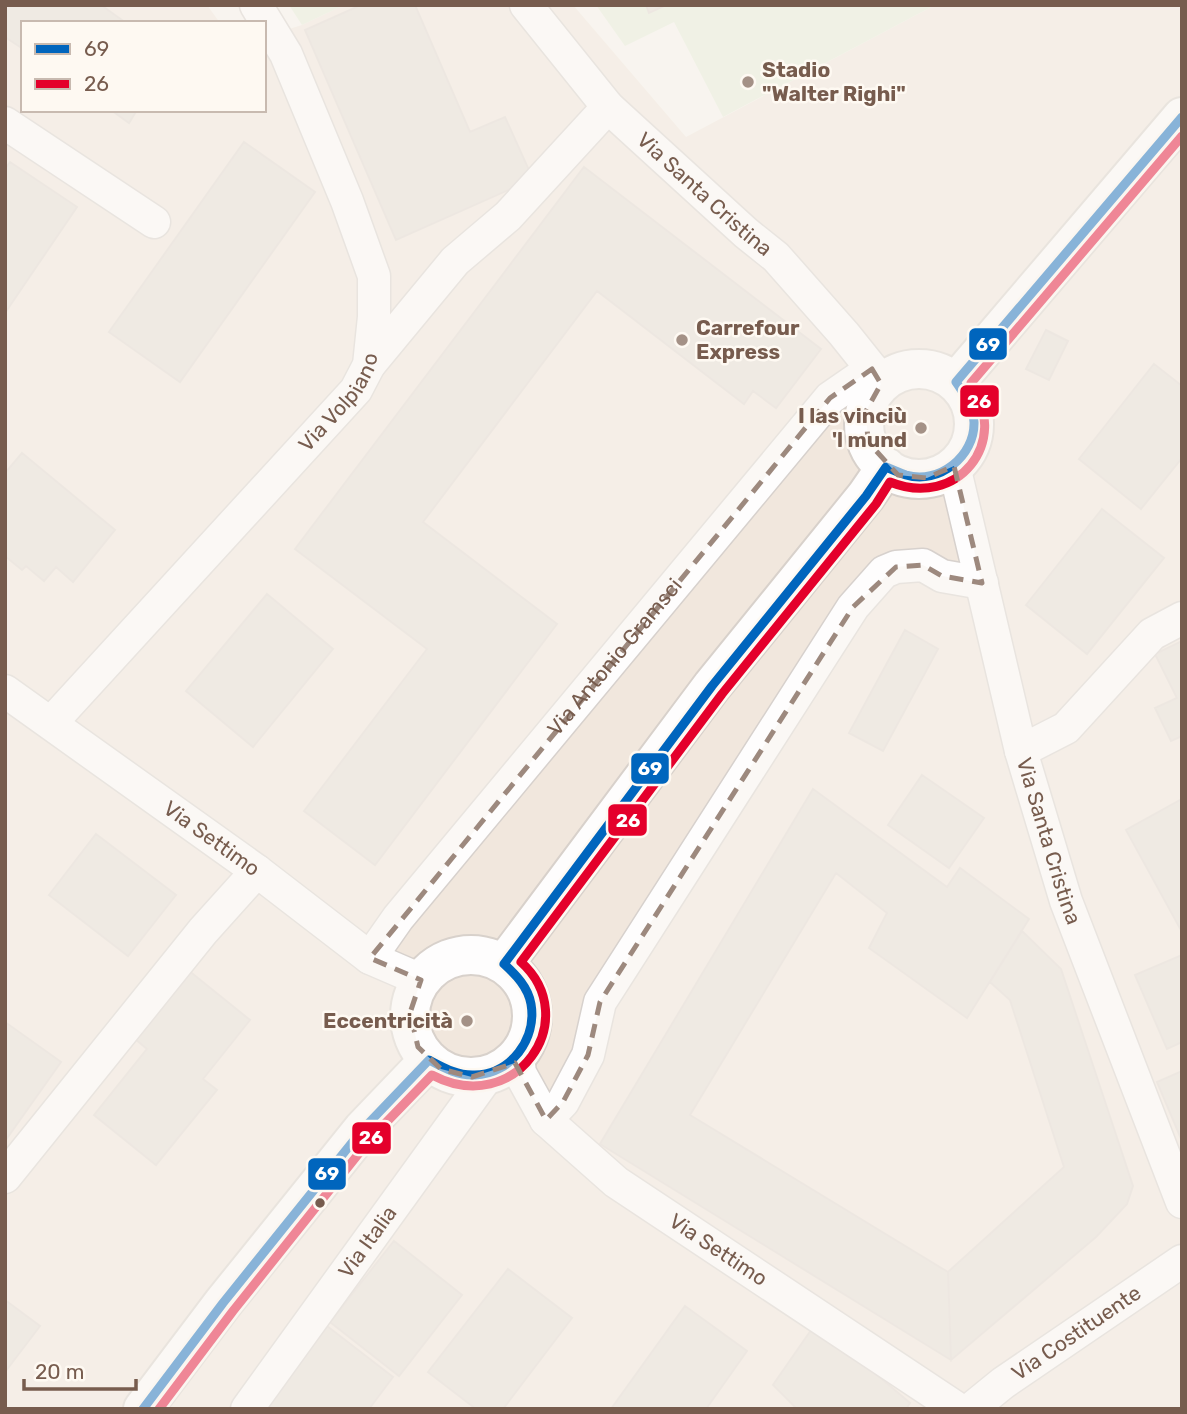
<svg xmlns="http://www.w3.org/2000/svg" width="1187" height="1414" viewBox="0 0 1187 1414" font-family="Rubik,sans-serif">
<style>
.residential{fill:#f1e7dd}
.green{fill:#e6eeda}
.building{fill:#e5ddd6;stroke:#e1d8d1;stroke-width:2}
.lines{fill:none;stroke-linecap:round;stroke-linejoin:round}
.street-casing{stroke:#d7d1cd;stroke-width:35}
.secondary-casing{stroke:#d8d1cb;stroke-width:42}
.street{stroke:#fefdfd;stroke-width:32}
.secondary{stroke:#fefdfd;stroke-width:38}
.bus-1-casing{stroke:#fef9f2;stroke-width:14}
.bus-2-casing{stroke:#fef9f2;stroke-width:14}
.bus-1{stroke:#0065bd;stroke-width:9}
.bus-2{stroke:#e4002b;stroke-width:9}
.marked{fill:none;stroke:#9d897e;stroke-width:5;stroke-dasharray:14 9;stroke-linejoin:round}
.poi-dot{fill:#a49186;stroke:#fef9f2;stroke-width:2.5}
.bus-dot{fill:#775c4e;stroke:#fef9f2;stroke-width:2.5}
.labels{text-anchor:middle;stroke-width:5;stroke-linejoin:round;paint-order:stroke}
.poi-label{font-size:21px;font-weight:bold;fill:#775c4e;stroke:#fef9f2;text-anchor:start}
.street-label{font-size:21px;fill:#775c4e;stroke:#fef9f2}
.line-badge{stroke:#fef9f2;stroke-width:2.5}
.badge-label{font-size:19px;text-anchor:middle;font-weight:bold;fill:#fff}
</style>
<rect width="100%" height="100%" fill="#f8f4ef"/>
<!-- residential -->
<path class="residential" d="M 5,5 L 207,5 L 220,23 L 23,23 L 23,110 L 264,110 L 264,37 L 302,25 L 344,5 L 573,5 L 686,137 L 935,5 L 1182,5 L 1182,1409 L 5,1409 Z"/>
<!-- green -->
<path class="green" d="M 289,5 L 344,5 L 302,25 Z
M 596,5 L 935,5 L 723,117 L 674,22 L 625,46 Z"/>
<!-- building -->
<path class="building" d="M 5,5 L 101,5 L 126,23 L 23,23 L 23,49 L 5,37 Z
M 361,5 L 415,5 L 470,132 L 505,117 L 533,179 L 396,240 L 305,30 Z
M 646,5 L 666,5 L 649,13 Z
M 111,110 L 137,110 L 129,123 Z
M 244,142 L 315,192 L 180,382 L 109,332 Z
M 10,162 L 77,207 L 5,313 L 5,169 Z
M 584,167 L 821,349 L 776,408 L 753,391 L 744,404 L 597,291 L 423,522 L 557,624 L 375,865 L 304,811 L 427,649 L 295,549 Z
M 1046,330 L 1068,341 L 1049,380 L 1026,369 Z
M 1154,364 L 1182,386 L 1182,458 L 1141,509 L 1079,459 Z
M 22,453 L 115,530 L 73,582 L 56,567 L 44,581 L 26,566 L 22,570 L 5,556 L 5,473 Z
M 1102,509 L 1164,558 L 1087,654 L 1026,605 Z
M 267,594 L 333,649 L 253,747 L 186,691 Z
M 905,630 L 938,649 L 883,751 L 849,733 Z
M 1182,641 L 1182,736 L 1171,741 L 1155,708 L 1177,698 L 1155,654 Z
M 922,775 L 984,818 L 949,868 L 888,825 Z
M 813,789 L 947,887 L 960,868 L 1029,919 L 967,1018 L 869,948 L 887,913 L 836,873 L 690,1115 L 948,1272 L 951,1360 L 600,1144 Z
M 1182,799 L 1182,932 L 1126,830 Z
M 96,834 L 176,895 L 128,956 L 49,895 Z
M 1022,931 L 1061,969 L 1133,1186 L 1127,1204 L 1096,1237 L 951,1360 L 948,1272 L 1064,1167 L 1010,1000 L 990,982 Z
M 1182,955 L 1182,1042 L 1167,1049 L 1135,975 Z
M 188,970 L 250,1020 L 203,1079 L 217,1090 L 156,1165 L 94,1115 L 147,1049 L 134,1038 Z
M 5,1022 L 61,1062 L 5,1141 Z
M 1182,1071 L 1182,1141 L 1157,1082 Z
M 394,1241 L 462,1295 L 399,1376 L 330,1322 Z
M 508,1269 L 572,1318 L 503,1409 L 476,1409 L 428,1372 Z
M 5,1300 L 40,1326 L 5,1372 Z
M 685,1306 L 747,1351 L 706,1409 L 611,1409 Z
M 816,1323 L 910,1403 L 906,1409 L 797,1409 L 773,1385 Z
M 327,1326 L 393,1377 L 369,1409 L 264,1409 Z"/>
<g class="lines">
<!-- street casing -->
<g class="street-casing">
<g id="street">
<path id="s1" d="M 526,5 L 608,107 L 746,233 L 776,257 L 844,334 L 872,369 L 881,384"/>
<path d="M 5,123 L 154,222"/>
<path d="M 369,365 L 455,261 L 508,216 L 608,107"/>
<path id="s2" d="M 954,466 L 1021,751 L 1066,901 L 1182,1202"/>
<path id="s3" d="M 5,691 L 257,871 L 370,958 L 421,980"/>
<path id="s4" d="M 51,723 L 356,390 L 369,365 L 374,317 L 374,276 L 347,201 L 286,54 L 256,5"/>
<path d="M 1021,751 L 1066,728 L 1152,634 L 1182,618"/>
<path id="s5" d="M 370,958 L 398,918 L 830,398 L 872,369"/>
<path id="s6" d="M 518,1056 L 520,1073 L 546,1120 L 616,1182 L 958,1409"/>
<path d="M 546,1120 L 563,1102 L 588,1055 L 600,1002 L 853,607 L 884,572 L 896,567 L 923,565 L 942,576 L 982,583"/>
<path d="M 5,1177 L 203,931 L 257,871"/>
<path id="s7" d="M 247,1409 L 489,1074"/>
<path id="s8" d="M 971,1409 L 1003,1383 L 1182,1261"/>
</g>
</g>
<!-- secondary casing -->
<g class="secondary-casing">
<path id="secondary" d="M864 424a55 55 0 1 1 110 0a55 55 0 1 1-110 0Z
M 956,382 L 1182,117
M410 1016a61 61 0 1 1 122 0a61 61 0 1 1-122 0Z
M 504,964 L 712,686 L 866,496 L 886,467
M 143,1409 L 223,1303 L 363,1129 L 429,1060"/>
</g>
<!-- street -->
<use href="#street" class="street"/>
<!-- secondary -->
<use href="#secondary" class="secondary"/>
<!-- bus-1 casing -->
<g class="bus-1-casing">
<path id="bus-1" d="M 143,1409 L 223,1303 L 363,1129 L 429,1060 C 444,1068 458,1076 475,1075 C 511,1074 537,1039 531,1004 C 528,987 516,975 504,964 L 712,686 L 866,496 L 886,467 C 893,470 900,473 906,475 C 939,485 975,456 974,422 C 973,406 964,394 956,382 L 1182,117"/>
</g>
<!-- bus-2 casing -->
<g class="bus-2-casing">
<path id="bus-2" d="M 159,1409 L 233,1311 L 372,1137 L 432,1075 C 516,1119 584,1019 521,962 L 722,694 L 876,504 L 890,482 C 957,509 1011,443 971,383 L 1182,136"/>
</g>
<!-- bus-1 -->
<use href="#bus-1" class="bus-1"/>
<!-- bus-2 -->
<use href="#bus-2" class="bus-2"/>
</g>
<!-- marked area -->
<path d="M0 0H1187V1414H0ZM 872,369 L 881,384 L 866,411 L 868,442 L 898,475 L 927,478 L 954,466 L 982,583 L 942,576 L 923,565 L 896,567 L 853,607 L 600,1002 L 588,1055 L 563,1102 L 546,1120 L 515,1063 L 472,1077 L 441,1069 L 418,1047 L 410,1013 L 421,980 L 370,958 L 830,398 Z" fill="#f8f4ef" fill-opacity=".55" fill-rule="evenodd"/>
<path class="marked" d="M 872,369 L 881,384 L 866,411 L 868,442 L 898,475 L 927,478 L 954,466 L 982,583 L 942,576 L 923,565 L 896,567 L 853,607 L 600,1002 L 588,1055 L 563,1102 L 546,1120 L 515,1063 L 472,1077 L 441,1069 L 418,1047 L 410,1013 L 421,980 L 370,958 L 830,398 Z"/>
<!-- markers -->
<g class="poi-dot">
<circle cx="748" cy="82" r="7"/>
<circle cx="682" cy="340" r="7"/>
<circle cx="921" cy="428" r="7"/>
<circle cx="467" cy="1021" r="7"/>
</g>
<circle class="bus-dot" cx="320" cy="1203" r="6"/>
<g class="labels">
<!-- poi labels -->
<g class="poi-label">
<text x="762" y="77">Stadio<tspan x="762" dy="24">"Walter Righi"</tspan></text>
<text x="696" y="335">Carrefour<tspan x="696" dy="24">Express</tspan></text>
<text x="907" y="423" text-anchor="end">I las vinciù<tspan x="907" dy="24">'l mund</tspan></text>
<text x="453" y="1028" text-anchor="end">Eccentricità</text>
</g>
<!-- street labels -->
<g class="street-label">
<text dy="7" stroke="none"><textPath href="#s1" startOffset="261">Via Santa Cristina</textPath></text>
<text dy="7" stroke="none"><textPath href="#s4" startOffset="432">Via Volpiano</textPath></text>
<text dy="7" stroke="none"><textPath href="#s5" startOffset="388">Via Antonio Gramsci</textPath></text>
<text dy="7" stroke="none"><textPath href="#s3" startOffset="254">Via Settimo</textPath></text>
<text dy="7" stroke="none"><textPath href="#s2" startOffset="387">Via Santa Cristina</textPath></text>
<text dy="7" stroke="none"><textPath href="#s7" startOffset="206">Via Italia</textPath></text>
<text dy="7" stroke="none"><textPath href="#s6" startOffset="287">Via Settimo</textPath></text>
<text dy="7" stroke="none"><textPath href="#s8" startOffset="130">Via Costituente</textPath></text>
</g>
</g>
<g class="line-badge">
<rect x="968" y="327" width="40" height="34" rx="7" fill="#0065bd"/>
<rect x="959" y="384" width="41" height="34" rx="7" fill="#e4002b"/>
<rect x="630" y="752" width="40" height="33" rx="7" fill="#0065bd"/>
<rect x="607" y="803" width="41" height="34" rx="7" fill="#e4002b"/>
<rect x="351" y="1121" width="41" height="34" rx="7" fill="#e4002b"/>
<rect x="307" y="1157" width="40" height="34" rx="7" fill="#0065bd"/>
</g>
<g class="badge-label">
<text x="988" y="351">69</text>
<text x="979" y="408">26</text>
<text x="650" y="775">69</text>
<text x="628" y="827">26</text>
<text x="371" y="1144">26</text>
<text x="327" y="1180">69</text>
</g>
<!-- border -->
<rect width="1187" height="1414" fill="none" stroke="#775c4e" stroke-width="14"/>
<!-- legend -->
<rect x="21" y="21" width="245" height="91" fill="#fef9f2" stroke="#c8bab0" stroke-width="2"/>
<rect x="35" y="44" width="35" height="10" fill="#0065bd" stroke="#c8bab0" stroke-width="2"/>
<text x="84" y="56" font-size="21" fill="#775c4e">69</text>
<rect x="35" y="79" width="35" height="10" fill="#e4002b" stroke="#c8bab0" stroke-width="2"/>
<text x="84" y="91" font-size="21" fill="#775c4e">26</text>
<!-- scale -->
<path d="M24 1379v10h112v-10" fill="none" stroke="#775c4e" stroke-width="3.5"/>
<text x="35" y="1379" font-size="21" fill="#775c4e" stroke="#fef9f2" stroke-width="5" paint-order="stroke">20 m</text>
</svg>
